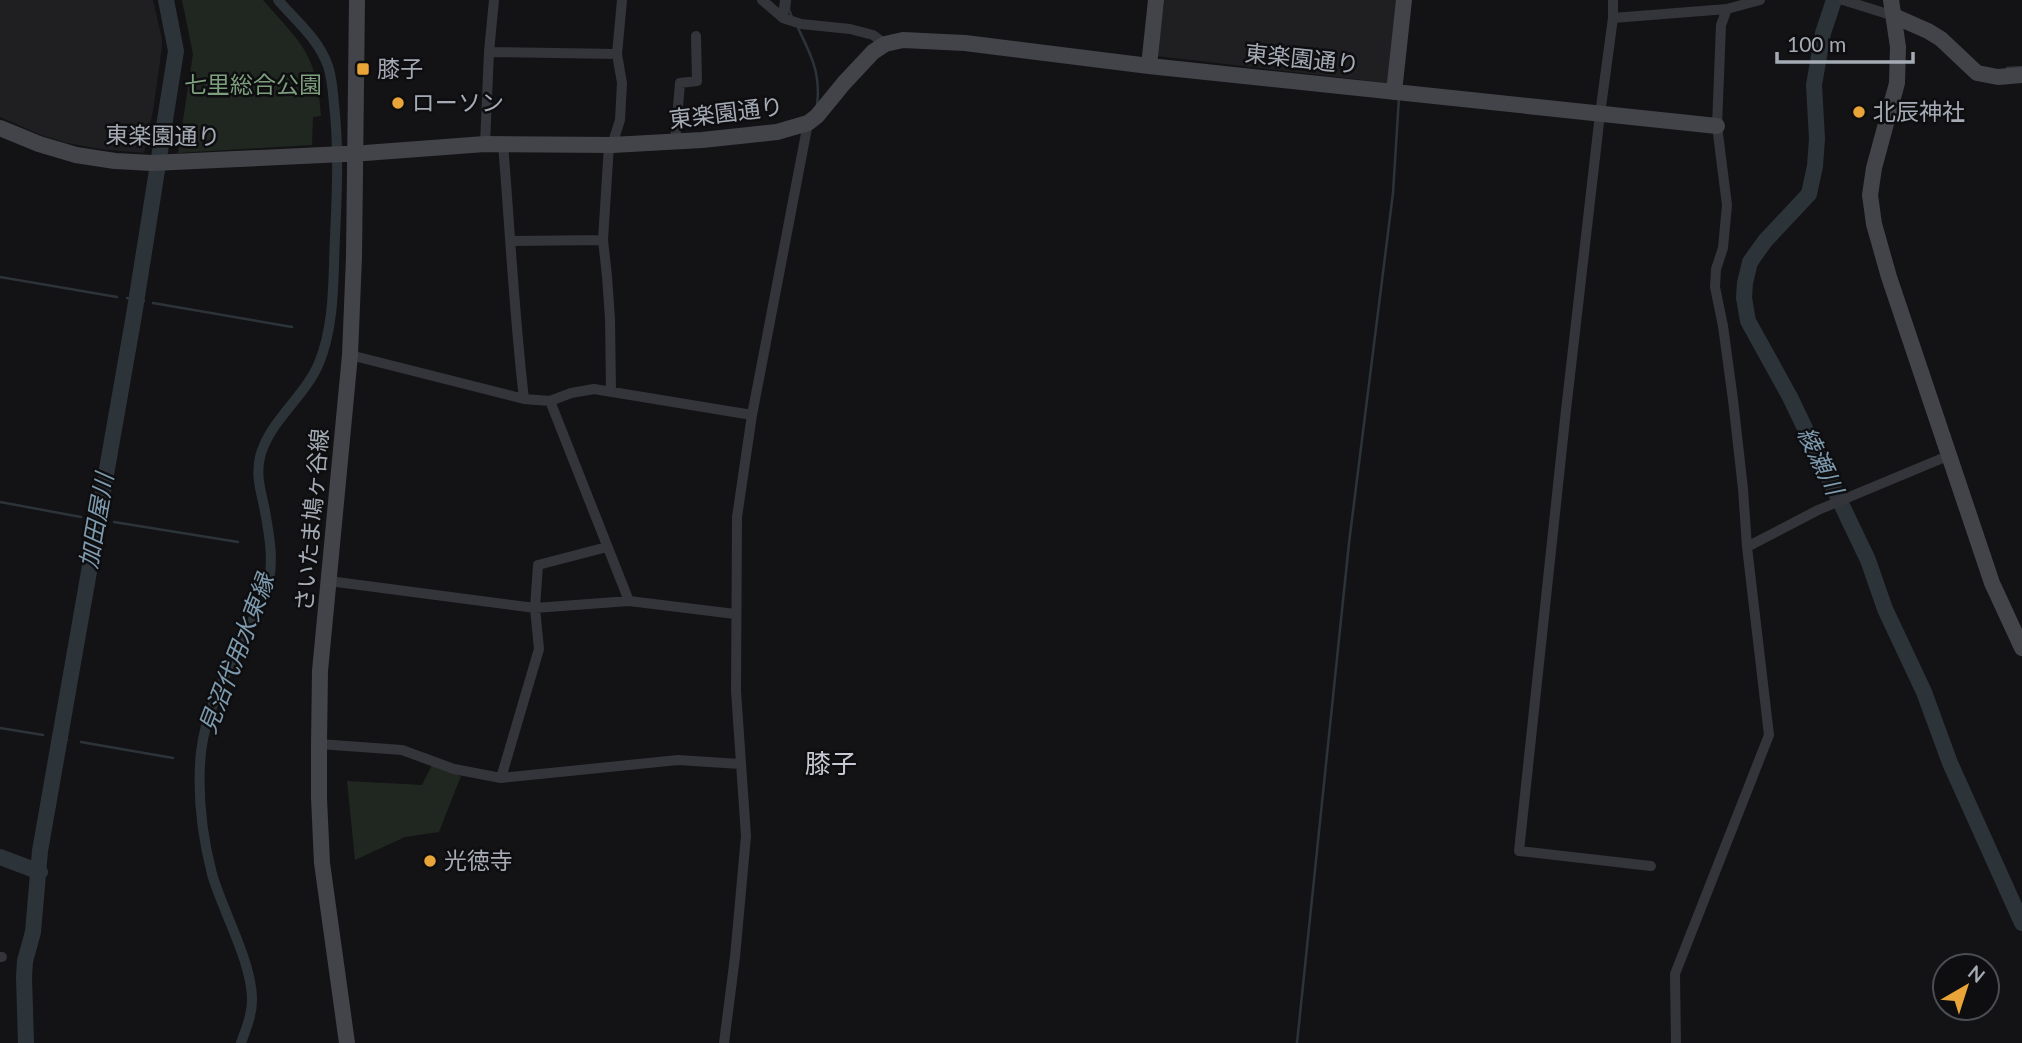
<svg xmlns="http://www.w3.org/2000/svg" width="2022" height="1043" viewBox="0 0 2022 1043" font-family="Lato,'Noto Sans JP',sans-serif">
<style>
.built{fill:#1f1f22}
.green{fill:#202720}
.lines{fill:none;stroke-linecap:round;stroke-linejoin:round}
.stream{stroke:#2c343a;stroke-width:2.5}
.canal{stroke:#2c343a;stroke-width:10}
.river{stroke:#2c343a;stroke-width:16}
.street{stroke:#34353a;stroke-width:10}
.secondary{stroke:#424449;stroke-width:16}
.poi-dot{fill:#e9a537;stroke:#0e0e10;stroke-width:2.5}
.labels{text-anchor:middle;stroke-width:5;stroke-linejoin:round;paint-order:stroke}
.street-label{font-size:23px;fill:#a5abb5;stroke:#0e0e10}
.poi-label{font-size:23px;fill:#a5abb5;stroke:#0e0e10;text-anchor:start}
.park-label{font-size:23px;fill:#7d9f7e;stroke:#0e0e10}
.water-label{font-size:24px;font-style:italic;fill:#7d9aae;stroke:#0e0e10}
.quarter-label{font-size:26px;fill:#c6c9d1;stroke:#0e0e10}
</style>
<rect width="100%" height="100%" fill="#131315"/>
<!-- built -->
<path class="built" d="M 0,0 L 153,0 L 162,39 L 162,47 L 153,111 L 144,153 L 100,149 L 67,143 L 41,135 L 0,117 Z
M 1164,0 L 1397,0 L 1388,83 L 1157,56 Z"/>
<!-- green -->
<path class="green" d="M 182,0 L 263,0 C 302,45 317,53 321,116 L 313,117 L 312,145 L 178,153 L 193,54 Z
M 432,765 L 461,776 L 439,832 L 405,837 L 355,860 L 347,781 L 422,785 Z"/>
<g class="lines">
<!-- stream -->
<path class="stream" d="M 790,0 L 789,10 L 792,17
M 798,28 C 811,55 821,73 817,105
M 2007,68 L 2022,67
M 0,277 L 117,297
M 127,298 L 144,301
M 153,303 L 292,327
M 0,502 L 81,517
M 91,518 L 105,521
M 114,522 L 238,542
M 0,728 L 43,735
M 53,737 L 67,740
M 81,742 L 173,758
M 1297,1043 L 1349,543 L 1393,193 L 1399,97"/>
<!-- canal -->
<path class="canal" d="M 241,1043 C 246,1029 252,1015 252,1000 C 252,962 223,912 212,874 C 202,835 197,792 201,752 C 206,708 229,668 248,629 C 255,616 262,602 267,588 C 275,562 269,533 264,506 C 260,489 256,474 260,457 C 269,421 305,397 319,363 C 335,324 333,279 335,237 C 337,193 339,148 334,104 C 333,91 332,78 328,66 C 318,38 296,21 278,0"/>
<!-- river -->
<path class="river" d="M 1834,0 L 1823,33 L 1814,85 L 1817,139 L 1815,166 L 1809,194 L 1765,241 L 1750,262 L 1745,283 L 1744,298 L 1748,321 L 1790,397 L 1868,560 L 1885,609 L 1924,692 L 1950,763 L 2022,923
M 0,857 L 40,872
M 26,1043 L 24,977 L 25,961 L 33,932 L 40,851 L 134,315 L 176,51 L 166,0"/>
<!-- street -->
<path class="street" d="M 762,0 L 783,18 L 801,24 L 850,29 L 873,35 L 885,44
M 1613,0 L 1613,18 L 1600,114 L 1566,410 L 1519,851 L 1651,866
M 1843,0 L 1894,16
M 783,18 L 785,0
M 1613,18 L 1727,9
M 489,52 L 617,54
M 675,142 L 680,83 L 697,81 L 696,36
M 485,144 L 489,52 L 494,0
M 503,144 C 510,229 514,314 524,399
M 609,145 L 603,240 L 607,276 L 610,319 L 611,391
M 612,145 L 620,120 L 622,83 L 617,54 L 622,0
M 511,241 L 603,240
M 350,355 L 524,399 L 550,401 L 571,393 L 594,389 L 752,415
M 550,401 L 629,601
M 1747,547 L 1818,510 L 1950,455
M 329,581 L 535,608 L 629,601 L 735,614
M 319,744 L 402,750 L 454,769 L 501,778 L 678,760 L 740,764
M 501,778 L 539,649 L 535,608 L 538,565 L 607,547
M 0,957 L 2,957
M 724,1043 L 735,957 L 746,836 L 736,691 L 737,517 L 752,415 L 808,123
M 1676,1043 L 1675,974 L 1769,735 L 1747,547 L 1743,489 L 1733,400 L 1723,326 L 1715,287 L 1716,269 L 1723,248 L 1727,205 L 1717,126 L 1721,25 L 1727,9 L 1760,0"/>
<!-- secondary -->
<path class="secondary" d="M 1891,0 L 1898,47 L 1897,83 L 1874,168 L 1870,195 L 1874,224 L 1889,277 L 1992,583 L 2022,648
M 1894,16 L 1928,31 L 1941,39 L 1977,73 L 1998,77 L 2022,75
M 1149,66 L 1156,0
M 1394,92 L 1404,0
M 0,128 L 39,144 L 76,155 L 115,161 L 152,163 L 365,153 L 485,144 L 612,145 L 702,140 L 777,132 L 808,123 L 817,116 L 844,83 L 873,52 L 885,44 L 903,40 L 965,43 L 1149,66 L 1717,126
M 347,1043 L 322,863 L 319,798 L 319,744 L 320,671 L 350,355 L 354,257 L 357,0"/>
</g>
<!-- markers -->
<g class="poi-dot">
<rect x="356" y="62" width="14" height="14" rx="3.5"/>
<circle cx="398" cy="103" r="7"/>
<circle cx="1859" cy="112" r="7"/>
<circle cx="430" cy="861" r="7"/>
</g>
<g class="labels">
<!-- street labels -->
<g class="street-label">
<text transform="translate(1302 59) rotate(6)" y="8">東楽園通り</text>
<text transform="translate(726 113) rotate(-7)" y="8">東楽園通り</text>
<text transform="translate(163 136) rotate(1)" y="8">東楽園通り</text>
<text transform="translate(312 520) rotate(-85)" y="8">さいたま鳩ヶ谷線</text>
</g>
<!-- poi labels -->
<g class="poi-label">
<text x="377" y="77">膝子</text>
<text x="412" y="111">ローソン</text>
<text x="1873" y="120">北辰神社</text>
<text x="444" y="869">光徳寺</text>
</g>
<!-- park labels -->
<g class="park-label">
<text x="253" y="93">七里総合公園</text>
</g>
<!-- water labels -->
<g class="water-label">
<text transform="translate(1820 461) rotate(64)" y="8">綾瀬川</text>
<text transform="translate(97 521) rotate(-80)" y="8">加田屋川</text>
<text transform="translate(237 654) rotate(-69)" y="8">見沼代用水東縁</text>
</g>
<!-- quarter labels -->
<g class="quarter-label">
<text x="831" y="773">膝子</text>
</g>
</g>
<!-- north arrow -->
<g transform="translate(1966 987) rotate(39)"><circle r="33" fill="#0e0e10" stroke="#4a4d52" stroke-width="2"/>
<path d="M0-5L12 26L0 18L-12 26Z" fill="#e9a537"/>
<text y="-10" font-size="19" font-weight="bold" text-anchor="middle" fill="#a5abb5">N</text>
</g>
<!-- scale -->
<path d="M1777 52v10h136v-10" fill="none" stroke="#a5abb5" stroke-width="3.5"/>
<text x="1787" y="52" font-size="21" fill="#a5abb5" stroke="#0e0e10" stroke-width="5" paint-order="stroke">100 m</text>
</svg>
